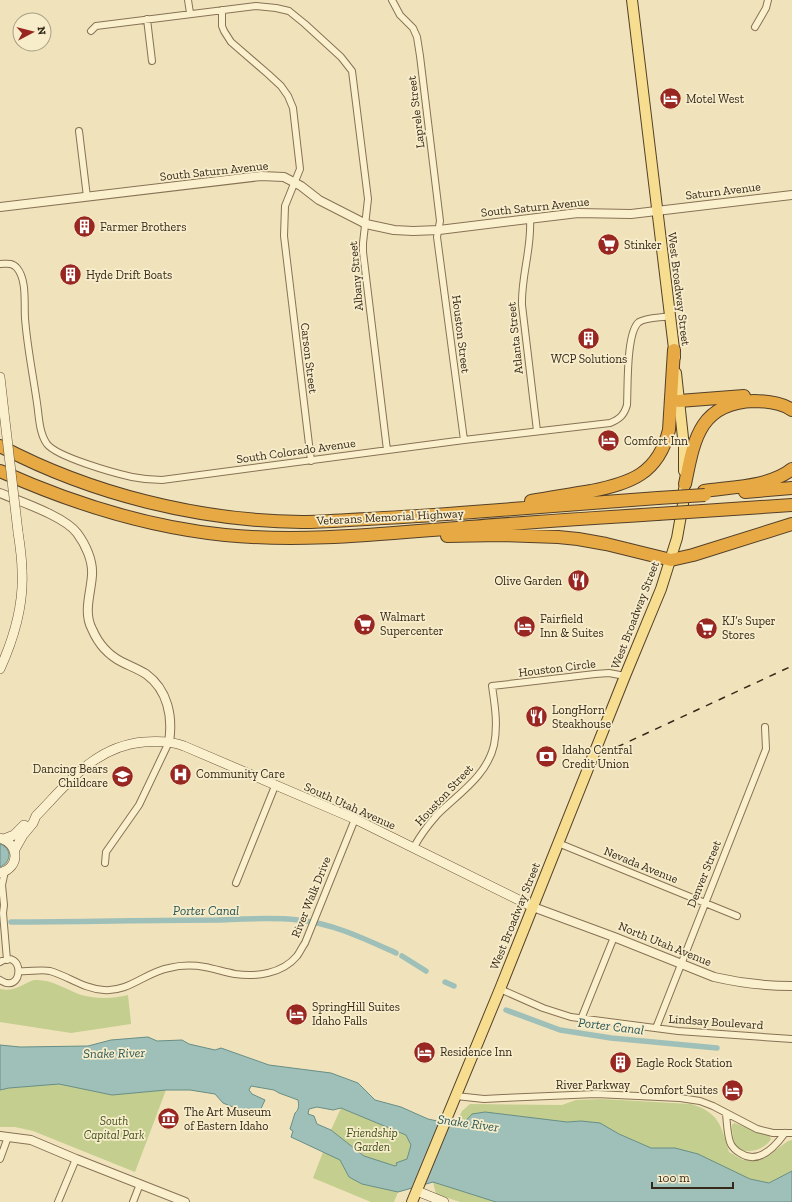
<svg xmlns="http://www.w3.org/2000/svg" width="792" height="1202" font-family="'Zilla Slab',serif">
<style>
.green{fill:#c3ce8f}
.water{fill:#9fc0b8;stroke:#678e86;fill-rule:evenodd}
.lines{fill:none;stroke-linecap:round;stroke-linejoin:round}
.canal{stroke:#9fc0b8;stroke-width:5.5}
.minor-casing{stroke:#877254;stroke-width:8}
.tertiary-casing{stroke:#877254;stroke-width:10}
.secondary-casing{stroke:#695338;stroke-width:10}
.primary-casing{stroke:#544029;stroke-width:12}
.motorway-casing{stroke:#544029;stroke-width:14}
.minor{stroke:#fbf0ce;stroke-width:6}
.tertiary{stroke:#fbf0ce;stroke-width:8}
.secondary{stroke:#fbf0ce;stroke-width:9}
.primary{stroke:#f7dd8f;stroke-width:10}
.motorway{stroke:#e6a944;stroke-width:12}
.rail{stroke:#36291a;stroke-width:1.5;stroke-dasharray:7 7;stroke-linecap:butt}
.secondary-bridge-casing{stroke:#695338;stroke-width:10;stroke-linecap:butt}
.motorway-bridge-casing{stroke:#544029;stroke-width:14;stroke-linecap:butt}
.secondary-bridge{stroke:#fbf0ce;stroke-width:9}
.motorway-bridge{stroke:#e6a944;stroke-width:12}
.labels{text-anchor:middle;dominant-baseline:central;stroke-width:3.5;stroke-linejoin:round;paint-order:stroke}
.poi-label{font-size:12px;fill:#36291a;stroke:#f7edcb;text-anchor:start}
.street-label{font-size:12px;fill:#36291a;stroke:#f7edcb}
.park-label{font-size:12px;font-style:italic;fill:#43531f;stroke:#f7edcb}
.water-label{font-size:13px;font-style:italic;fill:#285656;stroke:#f7edcb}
</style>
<rect width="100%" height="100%" fill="#f0e3bb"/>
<path class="green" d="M 34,980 C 52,979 65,989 81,995 C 97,999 112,999 128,995 L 131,1023 L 131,1024 L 71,1033 L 0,1022 L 0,989 C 15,992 20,985 34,980 Z
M 59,1084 L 112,1095 L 166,1090 L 135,1172 L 33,1131 L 15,1127 L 0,1127 L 0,1090 L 9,1088 Z
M 601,1099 L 691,1104 C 720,1113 721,1126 729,1152 L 743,1160 L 756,1160 L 769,1155 L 788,1141 L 792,1140 L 792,1171 L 769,1183 L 750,1179 L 675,1148 L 651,1148 L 619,1134 L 581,1121 L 567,1122 L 472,1114 L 463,1124 L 456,1125 L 462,1111 L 470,1104 L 562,1105 L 576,1100 Z
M 341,1108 L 406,1135 L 411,1145 L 407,1159 L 396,1163 L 397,1165 L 395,1166 L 364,1156 L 331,1130 Z
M 734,1123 L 769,1135 L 771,1139 C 765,1150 743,1157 735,1144 C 733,1139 732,1130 732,1125 Z
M 323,1152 L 340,1160 L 349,1177 L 362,1184 L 398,1192 L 394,1202 L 371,1202 L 313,1178 Z
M 433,1182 L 496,1202 L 460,1202 L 436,1194 Z"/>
<path class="water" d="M 0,844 C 12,848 12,862 0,867 Z
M 148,1037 L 157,1041 L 182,1040 L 189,1044 L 215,1050 L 221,1048 L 269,1065 L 331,1073 L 358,1083 L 375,1100 L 401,1107 L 428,1119 L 456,1125 L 463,1124 L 472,1114 L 485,1112 L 567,1122 L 581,1121 L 600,1123 L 619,1134 L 651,1148 L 675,1148 L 698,1154 L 750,1179 L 769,1183 L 792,1171 L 792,1202 L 496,1202 L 433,1182 L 398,1192 L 362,1184 L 349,1177 L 340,1160 L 291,1137 L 293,1131 L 290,1129 L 295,1113 C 299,1110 299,1105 298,1100 L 279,1093 L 274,1090 L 251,1086 L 249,1090 L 252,1094 L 265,1100 L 257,1117 L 223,1103 L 215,1094 L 190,1090 L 166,1090 L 112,1095 L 59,1084 L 9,1088 L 0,1090 L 0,1045 L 20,1047 L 88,1046 L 111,1040 ZM 317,1107 L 333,1110 L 341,1108 L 406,1135 L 411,1145 L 407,1159 L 396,1163 L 397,1165 L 395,1166 L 364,1156 L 331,1130 L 317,1124 L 314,1116 L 308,1114 L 309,1109 Z"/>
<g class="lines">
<path class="canal" d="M 11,922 C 80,922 148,920 217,920 C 244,919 272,917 298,920 C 332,923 365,939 396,953
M 402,956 L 426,971
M 445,982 L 454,986
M 506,1010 L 560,1030 L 611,1038 L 717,1048"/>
<defs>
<path id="minor" d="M 188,0 L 190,13
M 392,0 L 400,15 L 413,28 L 417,37 L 420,56 L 440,221 L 437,237 L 464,440
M 222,10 L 222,26 L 224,31 L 231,42 L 268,74 L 281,86 L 288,96 L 293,108 L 300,169 L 285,206 L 284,236 L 311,461
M 147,19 L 152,61
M 755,27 L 766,8 L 768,0
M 91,31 L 96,26 L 256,6 L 276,8 L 289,11 L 305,24 L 341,57 L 352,71 L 368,199 L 363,243 L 363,252 L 387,450
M 79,131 L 87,197
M 530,219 C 532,248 521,276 522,305 L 537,431
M 0,264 C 6,264 12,262 17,268 C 27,280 24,303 25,318 C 27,346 33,375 37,403 C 39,416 39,433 47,444 C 57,457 114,473 132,477 C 142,479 152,480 162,480 L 464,440 L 610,423 C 620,419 624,415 627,405 C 628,388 626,332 639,322 C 647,317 661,318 670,316
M 558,843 L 737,916
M 414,847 C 420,836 428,825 437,815 C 458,794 487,776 494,745 C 498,725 495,706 492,686 L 595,674 L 609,673 L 625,676
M 105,863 L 106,852 L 139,805 L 169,742
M 5,871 L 2,885 L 4,905 L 3,913 L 7,960
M 236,883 L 275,786
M 0,962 C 25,947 24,996 0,980
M 19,971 C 29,972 40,969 50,971 C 68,976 84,989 104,990 C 129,992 146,972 169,968 C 181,965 193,965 205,967 C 215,969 225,972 235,974 C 256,977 282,974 297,956 C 300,952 302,947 305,943 L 355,819
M 500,989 L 543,1008 L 571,1017 L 678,1031 L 792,1039
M 581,1019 L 614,937
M 656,1028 L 766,749 L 765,727
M 456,1096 L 484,1099 L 503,1098 L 596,1094 L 680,1098 L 700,1101 L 713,1106 L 757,1129 L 773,1133 L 792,1133
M 726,1114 C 727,1122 727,1133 730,1142 C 731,1146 736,1151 740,1153 C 758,1165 775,1147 785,1133
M 0,1159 L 8,1137
M 58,1202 L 76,1159
M 133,1202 L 140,1184"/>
<path id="tertiary" d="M 0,207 L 261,176 L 284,177 L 301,186 L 319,200 L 366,224 L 394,230 L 413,231 L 439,230 L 578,213 L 631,214 L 792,195
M 0,493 C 21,502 64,516 77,533 C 86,545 93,561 92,575 C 91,593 83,612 92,629 C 98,643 108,655 122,662 C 130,666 138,669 146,674 C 168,690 173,717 169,742
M 533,907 L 614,937 L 714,977 C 740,983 766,986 792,986
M 0,1136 L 31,1140 L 76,1159 L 185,1202"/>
<path id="secondary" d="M 0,377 L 4,412
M 0,669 C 14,638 24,606 22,571 C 22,558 20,545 18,532
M 0,838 C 20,844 20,868 0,873
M 4,839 L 14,835 L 24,825
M 14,851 L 23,835 L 33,823 L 36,816 C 68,783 95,746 144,742 C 158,741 171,741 184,746 L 355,819 L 533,907
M 417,1191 L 444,1202"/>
<path id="primary" d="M 632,0 L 675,357
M 676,373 L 684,447 L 684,471
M 412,1202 L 500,989 L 625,676 L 661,589 L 677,538 L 683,504 L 684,489"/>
<path id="motorway" d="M 679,401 L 744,396
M 0,446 C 91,494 199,521 302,522 C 317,522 333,521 349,520 C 386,518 423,516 460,513 C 526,508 592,503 658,498
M 0,471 C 71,503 147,527 225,535 C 307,543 388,533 469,527 C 532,522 594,518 657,514
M 685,484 C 694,440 699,403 754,401 C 766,401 782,403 792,410
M 704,491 C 731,487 770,487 792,469
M 745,492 L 792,488
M 531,501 C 551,498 571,494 591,491 C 631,483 658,474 669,430 L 674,350
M 703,511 L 792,505
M 447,536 L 501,535 L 558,537 L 578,539 L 606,544 L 671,560 L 693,555 L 792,524"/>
</defs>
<use href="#minor" class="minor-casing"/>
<use href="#tertiary" class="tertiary-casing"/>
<use href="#secondary" class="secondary-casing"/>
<use href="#primary" class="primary-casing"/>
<use href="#motorway" class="motorway-casing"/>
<use href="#minor" class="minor"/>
<use href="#tertiary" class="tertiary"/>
<use href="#secondary" class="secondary"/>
<use href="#primary" class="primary"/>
<use href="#motorway" class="motorway"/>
<path class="rail" d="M 617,747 L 792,666"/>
<defs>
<path id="secondary-bridge" d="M 4,412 L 18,532"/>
<path id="motorway-bridge" d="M 658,498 L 705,495
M 657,514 L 703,511"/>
</defs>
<use href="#secondary-bridge" class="secondary-bridge-casing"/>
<use href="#motorway-bridge" class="motorway-bridge-casing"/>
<use href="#secondary-bridge" class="secondary-bridge"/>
<use href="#motorway-bridge" class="motorway-bridge"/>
</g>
<defs>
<symbol id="hotel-disc" viewBox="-11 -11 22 22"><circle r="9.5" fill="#992721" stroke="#f7edcb"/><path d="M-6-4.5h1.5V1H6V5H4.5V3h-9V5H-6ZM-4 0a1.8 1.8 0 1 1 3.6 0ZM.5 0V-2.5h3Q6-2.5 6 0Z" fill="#fff"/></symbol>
<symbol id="building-disc" viewBox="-11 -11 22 22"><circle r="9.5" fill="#992721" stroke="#f7edcb"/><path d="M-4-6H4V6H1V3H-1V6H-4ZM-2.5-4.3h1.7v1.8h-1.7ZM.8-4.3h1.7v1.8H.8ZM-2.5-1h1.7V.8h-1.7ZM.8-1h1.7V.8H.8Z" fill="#fff"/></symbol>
<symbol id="supermarket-disc" viewBox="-11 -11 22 22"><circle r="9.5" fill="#992721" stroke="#f7edcb"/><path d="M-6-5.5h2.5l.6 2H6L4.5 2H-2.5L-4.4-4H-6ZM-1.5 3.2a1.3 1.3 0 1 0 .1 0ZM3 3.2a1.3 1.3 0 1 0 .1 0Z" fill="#fff"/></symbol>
<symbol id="restaurant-disc" viewBox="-11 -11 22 22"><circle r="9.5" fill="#992721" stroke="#f7edcb"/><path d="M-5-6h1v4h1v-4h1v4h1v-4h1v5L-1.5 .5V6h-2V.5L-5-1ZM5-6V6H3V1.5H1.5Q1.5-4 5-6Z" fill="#fff"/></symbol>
<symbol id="bank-disc" viewBox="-11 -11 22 22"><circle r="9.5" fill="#992721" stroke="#f7edcb"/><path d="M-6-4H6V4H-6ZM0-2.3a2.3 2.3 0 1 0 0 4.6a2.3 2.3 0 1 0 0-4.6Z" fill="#fff"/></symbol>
<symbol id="hospital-disc" viewBox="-11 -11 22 22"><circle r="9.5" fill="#992721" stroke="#f7edcb"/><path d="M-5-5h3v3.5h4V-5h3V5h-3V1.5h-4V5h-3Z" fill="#fff"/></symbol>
<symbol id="school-disc" viewBox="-11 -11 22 22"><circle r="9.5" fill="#992721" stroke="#f7edcb"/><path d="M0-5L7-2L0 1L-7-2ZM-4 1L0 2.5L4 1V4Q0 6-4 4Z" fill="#fff"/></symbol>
<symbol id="museum-disc" viewBox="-11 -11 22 22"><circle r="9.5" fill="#992721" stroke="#f7edcb"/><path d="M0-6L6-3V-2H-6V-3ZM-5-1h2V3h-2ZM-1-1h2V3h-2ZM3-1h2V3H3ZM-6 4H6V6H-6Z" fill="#fff"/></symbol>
</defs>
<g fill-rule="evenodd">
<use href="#hotel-disc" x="658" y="86" width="25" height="25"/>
<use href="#building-disc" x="72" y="214" width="25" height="25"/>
<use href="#supermarket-disc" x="596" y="232" width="25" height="25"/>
<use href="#building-disc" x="58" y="262" width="25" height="25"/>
<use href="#building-disc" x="576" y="326" width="25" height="25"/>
<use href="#hotel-disc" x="596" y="428" width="25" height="25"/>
<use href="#restaurant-disc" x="566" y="568" width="25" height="25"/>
<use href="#supermarket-disc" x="352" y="612" width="25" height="25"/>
<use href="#hotel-disc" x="512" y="614" width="25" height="25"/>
<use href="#supermarket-disc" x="694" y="616" width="25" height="25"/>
<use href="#restaurant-disc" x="524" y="704" width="25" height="25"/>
<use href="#bank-disc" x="534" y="744" width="25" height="25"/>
<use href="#hospital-disc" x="168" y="762" width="25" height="25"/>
<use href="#school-disc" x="110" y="764" width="25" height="25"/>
<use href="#hotel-disc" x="284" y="1002" width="25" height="25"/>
<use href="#hotel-disc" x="412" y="1040" width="25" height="25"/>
<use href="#building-disc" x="608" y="1050" width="25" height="25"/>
<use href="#hotel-disc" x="720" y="1078" width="25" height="25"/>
<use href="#museum-disc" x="156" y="1106" width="25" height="25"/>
</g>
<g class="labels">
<g class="poi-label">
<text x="686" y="99">Motel West</text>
<text x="100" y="227">Farmer Brothers</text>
<text x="624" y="245">Stinker</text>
<text x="86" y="275">Hyde Drift Boats</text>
<text x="589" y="359" text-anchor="middle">WCP Solutions</text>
<text x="624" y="441">Comfort Inn</text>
<text x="562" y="581" text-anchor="end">Olive Garden</text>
<text x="380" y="617">Walmart<tspan x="380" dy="14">Supercenter</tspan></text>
<text x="540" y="619">Fairfield<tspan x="540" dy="14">Inn &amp; Suites</tspan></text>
<text x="722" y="621">KJ’s Super<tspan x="722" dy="14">Stores</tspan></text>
<text x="552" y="710">LongHorn<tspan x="552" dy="14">Steakhouse</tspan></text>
<text x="562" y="750">Idaho Central<tspan x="562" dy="14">Credit Union</tspan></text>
<text x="108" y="769" text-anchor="end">Dancing Bears<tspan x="108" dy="14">Childcare</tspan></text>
<text x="196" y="774">Community Care</text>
<text x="312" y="1007">SpringHill Suites<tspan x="312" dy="14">Idaho Falls</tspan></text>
<text x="440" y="1052">Residence Inn</text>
<text x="636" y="1063">Eagle Rock Station</text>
<text x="718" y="1090" text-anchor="end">Comfort Suites</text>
<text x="184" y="1112">The Art Museum<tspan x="184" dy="14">of Eastern Idaho</tspan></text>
</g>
<g class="street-label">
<text transform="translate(416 112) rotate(-97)">Laprele Street</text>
<text transform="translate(214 171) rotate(-6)">South Saturn Avenue</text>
<text transform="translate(723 191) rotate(-7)">Saturn Avenue</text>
<text transform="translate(535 207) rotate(-6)">South Saturn Avenue</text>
<text transform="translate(356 276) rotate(-95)">Albany Street</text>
<text transform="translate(679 289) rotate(83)">West Broadway Street</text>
<text transform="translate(461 334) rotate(83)">Houston Street</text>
<text transform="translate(515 338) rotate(-96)">Atlanta Street</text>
<text transform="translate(309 358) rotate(83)">Carson Street</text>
<text transform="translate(296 451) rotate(-8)">South Colorado Avenue</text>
<text transform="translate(390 517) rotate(-3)">Veterans Memorial Highway</text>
<text transform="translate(635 615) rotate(-69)">West Broadway Street</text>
<text transform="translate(557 668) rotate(-7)">Houston Circle</text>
<text transform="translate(444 795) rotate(-47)">Houston Street</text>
<text transform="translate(350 806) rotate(24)">South Utah Avenue</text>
<text transform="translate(641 865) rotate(22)">Nevada Avenue</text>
<text transform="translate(704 874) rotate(-68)">Denver Street</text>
<text transform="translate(311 897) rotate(-68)">River Walk Drive</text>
<text transform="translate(515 916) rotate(-68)">West Broadway Street</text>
<text transform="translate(665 944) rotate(22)">North Utah Avenue</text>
<text transform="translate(716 1022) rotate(4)">Lindsay Boulevard</text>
<text x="593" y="1085">River Parkway</text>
</g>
<g class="park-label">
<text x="114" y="1121">South<tspan x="114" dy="14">Capital Park</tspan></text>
<text x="372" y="1133">Friendship<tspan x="372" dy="14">Garden</tspan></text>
</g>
<g class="water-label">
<text x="206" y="910">Porter Canal</text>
<text transform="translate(611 1026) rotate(7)">Porter Canal</text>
<text transform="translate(114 1053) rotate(-1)">Snake River</text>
<text transform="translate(468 1123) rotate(8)">Snake River</text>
</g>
</g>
<g transform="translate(32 32) rotate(83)"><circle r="19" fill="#f7edcb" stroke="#aa9f84"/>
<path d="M0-3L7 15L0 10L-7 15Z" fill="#992721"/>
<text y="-6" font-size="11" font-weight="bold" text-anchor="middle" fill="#36291a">N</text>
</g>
<path d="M652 1182v6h81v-6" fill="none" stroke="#36291a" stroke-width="2"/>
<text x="658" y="1182" font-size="12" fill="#36291a" stroke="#f7edcb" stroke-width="3" paint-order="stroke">100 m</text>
</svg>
